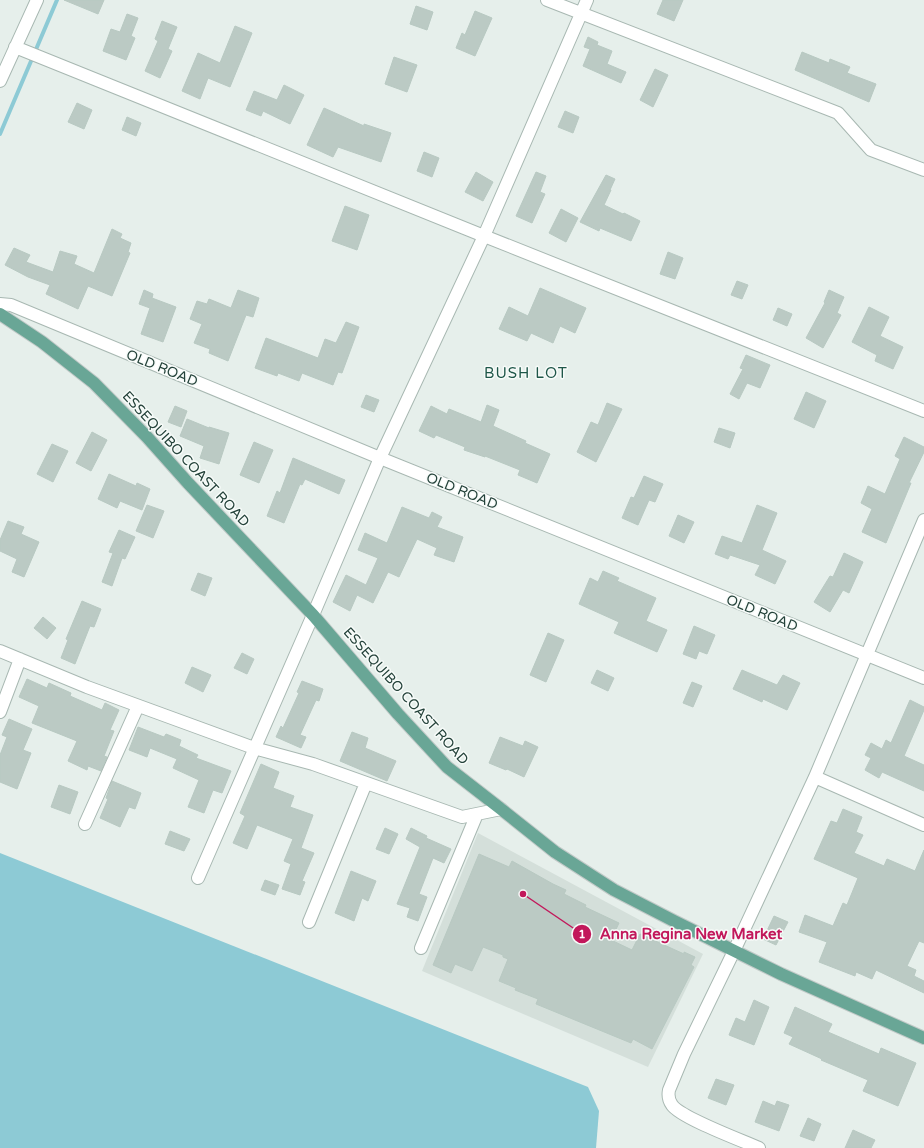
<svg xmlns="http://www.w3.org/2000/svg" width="924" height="1148" font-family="'Varela Round',sans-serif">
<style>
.built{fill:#d4dfda}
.water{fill:#8dcad5}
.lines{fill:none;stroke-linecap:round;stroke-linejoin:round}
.stream{stroke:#8dcad5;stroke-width:4}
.building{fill:#bbcac4;stroke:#b8c9c2}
.street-casing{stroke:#a8b8b2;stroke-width:14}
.primary-casing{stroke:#c2cac8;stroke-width:14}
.street{stroke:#fff;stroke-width:12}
.primary{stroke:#69a696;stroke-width:12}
.labels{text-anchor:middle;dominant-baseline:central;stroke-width:3;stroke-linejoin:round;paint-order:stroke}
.street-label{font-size:14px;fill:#24423a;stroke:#f7fbf9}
.neighbourhood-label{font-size:15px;letter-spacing:1px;fill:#1e5648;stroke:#f7fbf9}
.leader{fill:none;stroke:#c2185b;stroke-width:1.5}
.callout-dot{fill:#c2185b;stroke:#f7fbf9;stroke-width:1.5}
.mark-label{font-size:12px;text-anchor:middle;font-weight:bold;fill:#fff}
.callout-label{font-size:15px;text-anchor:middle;font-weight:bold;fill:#c2185b;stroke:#f7fbf9;stroke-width:3;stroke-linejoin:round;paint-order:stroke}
</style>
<rect width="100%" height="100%" fill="#e6efeb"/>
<path class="built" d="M 478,833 L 703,954 L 648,1067 L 422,971 Z"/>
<path class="water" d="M 0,853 L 588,1087 L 599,1111 L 596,1148 L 0,1148 Z"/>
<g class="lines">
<path class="stream" d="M 0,134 L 57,0"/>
</g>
<path class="building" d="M 64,0 L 104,0 L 98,14 Z
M 663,0 L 683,0 L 674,21 L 657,14 Z
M 416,6 L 433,12 L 427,30 L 410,24 Z
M 475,11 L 492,18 L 475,56 L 456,48 L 462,33 L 465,35 Z
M 127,14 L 138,18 L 131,36 L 135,38 L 126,60 L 103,51 L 111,29 L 120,32 Z
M 162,21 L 177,27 L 168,49 L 172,51 L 160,78 L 145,71 L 158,41 L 155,39 Z
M 235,26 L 252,33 L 230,87 L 208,78 L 200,99 L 182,91 L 198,53 L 220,63 Z
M 588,37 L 598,42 L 597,45 L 612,51 L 607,64 L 626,72 L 621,83 L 583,66 L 590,49 L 584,47 Z
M 802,52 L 829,63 L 830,59 L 850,67 L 847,73 L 876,84 L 869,102 L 795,70 Z
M 394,57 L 417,65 L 407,92 L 385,84 Z
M 655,69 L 668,75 L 653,107 L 640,100 Z
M 284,85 L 304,95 L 290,124 L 263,111 L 261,116 L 246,110 L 254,91 L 277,100 Z
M 77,103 L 92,110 L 84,129 L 68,122 Z
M 324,108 L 364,126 L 364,124 L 391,133 L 381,162 L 338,147 L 333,157 L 307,145 Z
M 565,111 L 579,117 L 573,133 L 558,127 Z
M 127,117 L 141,123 L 136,136 L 122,130 Z
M 424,152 L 439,158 L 432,177 L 417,171 Z
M 476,172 L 493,182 L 483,201 L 465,192 Z
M 536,172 L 546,176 L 540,192 L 545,194 L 532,223 L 516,216 Z
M 606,175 L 615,179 L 610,190 L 611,190 L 604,205 L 623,214 L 624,213 L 640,221 L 631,241 L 600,228 L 599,231 L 580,222 Z
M 345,206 L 369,215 L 357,250 L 332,241 Z
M 561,209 L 578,218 L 566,242 L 549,233 Z
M 112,229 L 122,234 L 120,238 L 131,243 L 128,252 L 130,253 L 112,296 L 88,286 L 78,309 L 46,294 L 50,285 L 28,277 L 5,265 L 14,248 L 30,255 L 26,262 L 53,272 L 60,251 L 77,256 L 74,264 L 94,273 Z
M 668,252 L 683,258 L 675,279 L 660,274 Z
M 737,281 L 748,285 L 742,299 L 731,295 Z
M 540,288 L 586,308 L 575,333 L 560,326 L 553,343 L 531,333 L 527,341 L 499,329 L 509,307 L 528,316 Z
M 144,290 L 153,294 L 152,298 L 176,307 L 163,342 L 141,334 L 150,308 L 139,304 Z
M 238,290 L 259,298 L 253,317 L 246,315 L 228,361 L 209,353 L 210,349 L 194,343 L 202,324 L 190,319 L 197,301 L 207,304 L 209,299 L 231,308 Z
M 829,290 L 844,297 L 837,313 L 841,315 L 823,348 L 806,338 L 825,303 L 824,302 Z
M 869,307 L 889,317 L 880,336 L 903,347 L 893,369 L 875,361 L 877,355 L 852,342 Z
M 778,308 L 792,314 L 787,326 L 773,320 Z
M 346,322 L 359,327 L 342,373 L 338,372 L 333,385 L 302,373 L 299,381 L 278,373 L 277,376 L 255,368 L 266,338 L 318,358 L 325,339 L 336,343 Z
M 746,355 L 770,365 L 760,388 L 747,383 L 739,399 L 730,394 L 743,369 L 740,368 Z
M 806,392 L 826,401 L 814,428 L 794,419 Z
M 366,395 L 379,400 L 374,412 L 361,407 Z
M 607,403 L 622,409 L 596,462 L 577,452 L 591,422 L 598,425 Z
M 487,405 L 499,410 L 493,426 L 526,441 L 525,443 L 550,454 L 537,483 L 518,475 L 520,470 L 485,456 L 485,457 L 464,450 L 465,447 L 436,435 L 434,438 L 419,431 L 431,406 L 447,414 L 449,409 L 481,422 Z
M 175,406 L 187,411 L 181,427 L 168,422 Z
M 187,419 L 209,428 L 209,427 L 229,433 L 219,464 L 200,458 L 204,446 L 180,436 Z
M 719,428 L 735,433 L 730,448 L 714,442 Z
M 92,432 L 107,440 L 91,471 L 76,463 Z
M 904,437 L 924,447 L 924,452 L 909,483 L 911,483 L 886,543 L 862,532 L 872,509 L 861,503 L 868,486 L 885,494 L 900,459 L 895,456 Z
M 254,442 L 273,450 L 259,483 L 240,475 Z
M 52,444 L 68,451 L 53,482 L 37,474 Z
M 293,458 L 345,480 L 339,494 L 305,479 L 302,485 L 300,484 L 284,523 L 267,516 L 277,491 L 280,493 Z
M 109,474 L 136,486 L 137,483 L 150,489 L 142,510 L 120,501 L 117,508 L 98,499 Z
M 644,476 L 663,484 L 655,502 L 649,500 L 638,525 L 622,518 L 631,497 L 634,498 Z
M 147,505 L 164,511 L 153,538 L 136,531 Z
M 757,505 L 777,513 L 762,550 L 786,561 L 775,584 L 755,575 L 760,565 L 730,555 L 728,559 L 715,554 L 722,536 L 742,543 Z
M 402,507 L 429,518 L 432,512 L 442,517 L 437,527 L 463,537 L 454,562 L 434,555 L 437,548 L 417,539 L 399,577 L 388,572 L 373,603 L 357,595 L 350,611 L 333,602 L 346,575 L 366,585 L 378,558 L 358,550 L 365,533 L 387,543 Z
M 678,515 L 694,522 L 684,543 L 669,536 Z
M 8,521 L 24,527 L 21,534 L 39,542 L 24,577 L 12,572 L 17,559 L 0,551 L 0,540 Z
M 119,530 L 135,537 L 125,559 L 122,558 L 112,586 L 102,582 L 113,553 L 109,552 Z
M 844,553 L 863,562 L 849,593 L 843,590 L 830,612 L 814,602 L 830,576 L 833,577 Z
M 603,571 L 619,578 L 617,581 L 656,598 L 646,621 L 667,630 L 657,652 L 614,633 L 619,622 L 579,604 L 590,578 L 598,582 Z
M 198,573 L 212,578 L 205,596 L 191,590 Z
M 82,601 L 101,609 L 94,627 L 90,626 L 75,664 L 61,658 L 68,640 L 66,639 Z
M 43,617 L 56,628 L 47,639 L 34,628 Z
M 694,626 L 715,635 L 707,654 L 699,651 L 696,659 L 683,654 Z
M 548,633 L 564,640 L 546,682 L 530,675 Z
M 242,653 L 254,659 L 247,674 L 234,668 Z
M 192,667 L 211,675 L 203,692 L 185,683 Z
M 597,670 L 614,678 L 608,691 L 591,683 Z
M 742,670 L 777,685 L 783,675 L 800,683 L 787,710 L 763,699 L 762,702 L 733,689 Z
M 27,679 L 47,688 L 49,683 L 71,693 L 70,696 L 102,710 L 105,703 L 119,710 L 110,730 L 114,731 L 104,756 L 107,757 L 101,771 L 88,766 L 87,770 L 68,761 L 77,741 L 32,723 L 39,706 L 19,697 Z
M 302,681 L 323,689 L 319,701 L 316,700 L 300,735 L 306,737 L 301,748 L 276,737 L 281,726 L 283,728 L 299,693 L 297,692 Z
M 692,682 L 702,686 L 693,707 L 683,703 Z
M 910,700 L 924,707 L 924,710 L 904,756 L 924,765 L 924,791 L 882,772 L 879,778 L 865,770 L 871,758 L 865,755 L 871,743 L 882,749 L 886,740 L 891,743 Z
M 9,719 L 32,729 L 23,750 L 31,753 L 17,789 L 0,782 L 0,755 L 7,737 L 2,735 Z
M 138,727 L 164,737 L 166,734 L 181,740 L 179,746 L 198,755 L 196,758 L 231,771 L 222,793 L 213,790 L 204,813 L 188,807 L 199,780 L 173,768 L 177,759 L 150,748 L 147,757 L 129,750 Z
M 352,732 L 368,738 L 365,748 L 396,761 L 387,781 L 340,761 Z
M 500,737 L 523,746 L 525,741 L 538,747 L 524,777 L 507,769 L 506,770 L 489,763 Z
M 261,764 L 279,772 L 273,788 L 294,796 L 290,807 L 313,815 L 301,848 L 314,853 L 302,881 L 305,882 L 300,895 L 282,889 L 291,864 L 284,861 L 293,839 L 257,825 L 247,849 L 233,843 L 245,816 L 240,813 Z
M 112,781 L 141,793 L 135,809 L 129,807 L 120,827 L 100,818 L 108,799 L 106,798 Z
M 59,785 L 78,792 L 70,814 L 51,807 Z
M 843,809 L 862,817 L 856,832 L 863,835 L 854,853 L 884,866 L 887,859 L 915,871 L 924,850 L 924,943 L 919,941 L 907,966 L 916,970 L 914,976 L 924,981 L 924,993 L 876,970 L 872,979 L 856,972 L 855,976 L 819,962 L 827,942 L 799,932 L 805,915 L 833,926 L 843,903 L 847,905 L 858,878 L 814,859 L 831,821 L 837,823 Z
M 385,828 L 398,834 L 389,854 L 376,849 Z
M 411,828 L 427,836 L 426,838 L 451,849 L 444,863 L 433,858 L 419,894 L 427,897 L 418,921 L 407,917 L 410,908 L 397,904 L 420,847 L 406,839 Z
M 170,831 L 190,839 L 184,851 L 165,844 Z
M 479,854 L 509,867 L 512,861 L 553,884 L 566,890 L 564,894 L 586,905 L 585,907 L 619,923 L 611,940 L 632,950 L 640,934 L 684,954 L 684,952 L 695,957 L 691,965 L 694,967 L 652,1049 L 633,1039 L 631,1043 L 536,1004 L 538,999 L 515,990 L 516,988 L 499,981 L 508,959 L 503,957 L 503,955 L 483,947 L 472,971 L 455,964 L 451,973 L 433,965 Z
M 351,871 L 376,881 L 368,901 L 362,898 L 354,921 L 335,913 Z
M 265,880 L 279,885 L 275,895 L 261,890 Z
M 774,916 L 788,922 L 776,945 L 763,939 Z
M 754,1000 L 769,1007 L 754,1045 L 729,1035 L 736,1018 L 745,1022 Z
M 795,1007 L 832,1024 L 828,1032 L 879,1054 L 881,1048 L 916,1063 L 898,1106 L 863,1091 L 868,1080 L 821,1060 L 822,1059 L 789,1044 L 793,1037 L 784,1033 Z
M 716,1079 L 734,1085 L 726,1105 L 708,1098 Z
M 763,1101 L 775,1106 L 777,1101 L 789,1105 L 779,1131 L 755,1122 Z
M 808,1118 L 821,1124 L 814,1141 L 800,1136 Z
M 853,1130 L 875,1140 L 871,1148 L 845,1148 Z"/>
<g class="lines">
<defs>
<path id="street" d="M 547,0 L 838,113 L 871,150 L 924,170
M 15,47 L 484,236 L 924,411
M 0,81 L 37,0
M 0,304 L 11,305 L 380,458 L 924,678
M 0,651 L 87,687 L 254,748 L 313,764 L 462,817 L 501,809
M 0,712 L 20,659
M 815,777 L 924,825
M 85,824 L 138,706
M 198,878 L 313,615 L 380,458 L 484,236 L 587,0
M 309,922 L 366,783
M 421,948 L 477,814
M 759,1148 C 741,1140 681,1118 672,1105 C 669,1101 668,1095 669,1090 L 684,1054 L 734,951 L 815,777 L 924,520"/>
<path id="primary" d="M 0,314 L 42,342 L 94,383 L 147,437 L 188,483 L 313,615 L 398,714 L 447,767 L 501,809 L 555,852 L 614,890 L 674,921 L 781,974 L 924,1038"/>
</defs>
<use href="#street" class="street-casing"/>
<use href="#primary" class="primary-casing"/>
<use href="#street" class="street"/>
<use href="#primary" class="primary"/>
</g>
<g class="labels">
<g class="street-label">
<text transform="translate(162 368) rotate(22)">OLD ROAD</text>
<text transform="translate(186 459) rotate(47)">ESSEQUIBO COAST ROAD</text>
<text transform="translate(462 491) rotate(22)">OLD ROAD</text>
<text transform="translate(762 613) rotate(22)">OLD ROAD</text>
<text transform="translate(406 696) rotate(48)">ESSEQUIBO COAST ROAD</text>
</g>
<g class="neighbourhood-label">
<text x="526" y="373">BUSH LOT</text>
</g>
</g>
<path class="leader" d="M523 894L582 934"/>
<g class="callout-dot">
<circle cx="523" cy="894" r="4"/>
<circle cx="582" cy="934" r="10"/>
</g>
<g class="mark-label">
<text x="582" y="938">1</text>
</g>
<g class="callout-label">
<text x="691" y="939">Anna Regina New Market</text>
</g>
</svg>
